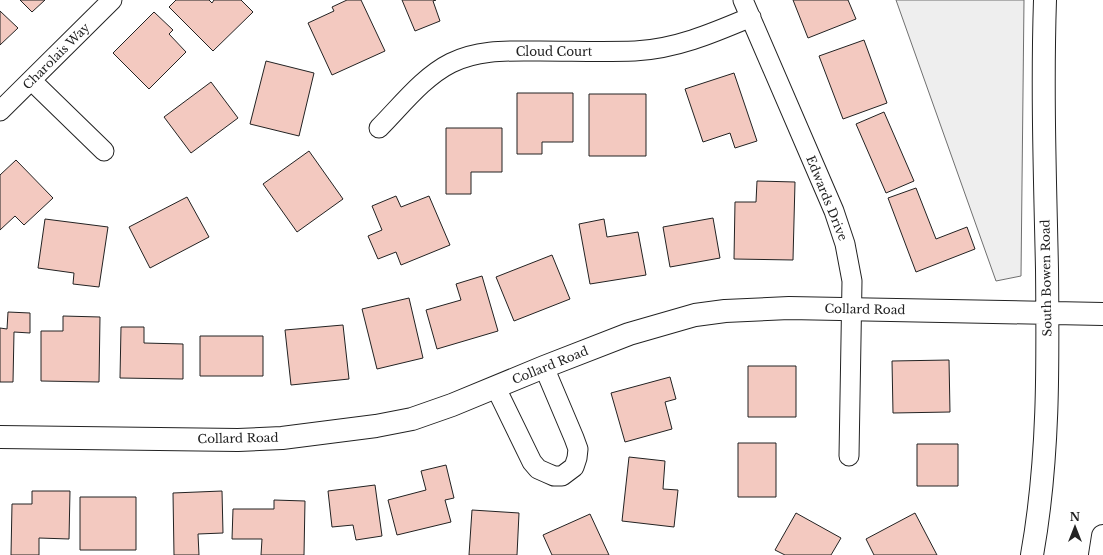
<svg xmlns="http://www.w3.org/2000/svg" width="1103" height="555" font-family="'Libre Baskerville',serif">
<style>
.green{fill:#eee;stroke:#6f6f6f}
.building{fill:#f3c9c0;stroke:#222}
.lines{fill:none;stroke-linecap:round;stroke-linejoin:round}
.street-casing{stroke:#222;stroke-width:21}
.secondary-casing{stroke:#222;stroke-width:24}
.street{stroke:#fff;stroke-width:19}
.secondary{stroke:#fff;stroke-width:22}
.labels{text-anchor:middle;dominant-baseline:central;stroke-width:3;stroke-linejoin:round;paint-order:stroke}
.street-label{font-size:12px;fill:#222;stroke:#fff}
</style>
<rect width="100%" height="100%" fill="#fff"/>
<path class="green" d="M 896,0 L 1024,0 L 1021,276 L 996,281 Z"/>
<path class="building" d="M 20,0 L 45,0 L 32,12 Z
M 176,0 L 209,0 L 212,3 L 214,0 L 241,0 L 253,12 L 213,51 L 169,7 Z
M 347,0 L 361,0 L 385,51 L 332,75 L 308,23 L 334,11 L 332,7 Z
M 402,0 L 436,0 L 433,1 L 440,21 L 415,31 Z
M 793,0 L 848,0 L 856,19 L 808,38 Z
M 0,11 L 18,28 L 0,45 Z
M 154,12 L 173,30 L 169,34 L 186,52 L 149,89 L 113,53 Z
M 864,40 L 887,103 L 843,119 L 819,56 Z
M 266,61 L 314,73 L 299,136 L 250,124 Z
M 734,73 L 757,141 L 735,148 L 730,133 L 703,142 L 685,89 Z
M 211,82 L 238,118 L 191,153 L 164,117 Z
M 517,93 L 573,93 L 573,142 L 542,142 L 542,154 L 517,154 Z
M 589,94 L 646,94 L 646,156 L 589,156 Z
M 884,112 L 914,181 L 886,193 L 856,124 Z
M 446,128 L 502,128 L 502,172 L 471,172 L 471,194 L 446,194 Z
M 309,151 L 343,199 L 297,232 L 263,184 Z
M 16,160 L 53,198 L 24,225 L 15,216 L 0,230 L 0,175 Z
M 757,181 L 795,182 L 793,260 L 734,259 L 735,202 L 756,202 Z
M 916,188 L 936,239 L 967,227 L 975,249 L 916,272 L 888,198 Z
M 396,196 L 401,207 L 429,196 L 450,245 L 401,265 L 396,252 L 378,259 L 368,236 L 382,230 L 372,206 Z
M 187,197 L 209,237 L 150,268 L 129,227 Z
M 713,218 L 720,258 L 670,267 L 663,227 Z
M 45,219 L 108,227 L 99,287 L 73,284 L 74,273 L 38,268 Z
M 604,219 L 607,237 L 638,232 L 646,275 L 590,284 L 579,224 Z
M 552,255 L 570,299 L 514,321 L 496,277 Z
M 482,276 L 498,331 L 437,349 L 426,310 L 461,300 L 456,284 Z
M 409,298 L 423,358 L 377,369 L 362,309 Z
M 8,312 L 30,313 L 30,333 L 14,332 L 13,382 L 0,382 L 0,328 L 7,329 Z
M 63,316 L 100,317 L 99,382 L 41,381 L 41,331 L 63,331 Z
M 343,325 L 349,379 L 291,385 L 285,330 Z
M 121,327 L 144,327 L 144,343 L 183,344 L 183,379 L 120,378 Z
M 200,336 L 263,336 L 263,376 L 200,376 Z
M 949,360 L 950,412 L 893,413 L 892,361 Z
M 748,366 L 796,366 L 796,417 L 748,417 Z
M 670,377 L 676,399 L 665,402 L 672,429 L 625,442 L 611,393 Z
M 738,443 L 776,443 L 776,497 L 738,497 Z
M 917,444 L 958,444 L 958,486 L 917,486 Z
M 629,457 L 665,461 L 663,489 L 678,490 L 674,527 L 622,521 Z
M 446,465 L 454,498 L 445,500 L 451,522 L 397,535 L 388,500 L 426,490 L 421,471 Z
M 375,485 L 382,536 L 356,540 L 353,525 L 332,527 L 328,491 Z
M 32,491 L 70,491 L 69,539 L 39,538 L 39,555 L 11,555 L 12,504 L 32,504 Z
M 222,491 L 223,533 L 198,534 L 199,555 L 174,555 L 173,493 Z
M 80,497 L 136,497 L 136,550 L 80,550 Z
M 274,500 L 305,501 L 304,555 L 261,555 L 262,539 L 232,539 L 233,509 L 274,509 Z
M 472,510 L 519,513 L 517,555 L 469,555 Z
M 796,513 L 841,538 L 831,555 L 785,555 L 775,550 Z
M 915,513 L 937,555 L 874,555 L 866,539 Z
M 590,514 L 609,555 L 552,555 L 543,535 Z"/>
<g class="lines">
<defs>
<path id="street" d="M 743,0 L 834,211 L 845,244 L 852,281 L 849,456
M 32,81 L 104,151
M 0,111 L 112,0
M 379,128 C 401,106 423,77 451,63 C 479,49 510,51 540,51 C 572,51 603,52 635,51 C 676,49 713,33 751,17
M 496,388 L 532,462 L 538,469 L 547,473 L 554,476 L 562,476 L 574,467 L 577,458 L 578,449 L 574,438 L 544,367"/>
<path id="secondary" d="M 0,437 L 238,440 L 282,438 L 376,426 L 412,419 L 452,405 L 544,367 L 629,334 L 695,315 L 725,311 L 789,308 L 1103,314
M 1032,555 C 1049,460 1048,365 1047,269 C 1045,179 1042,90 1045,0
M 1100,555 L 1103,536"/>
</defs>
<use href="#street" class="street-casing"/>
<use href="#secondary" class="secondary-casing"/>
<use href="#street" class="street"/>
<use href="#secondary" class="secondary"/>
</g>
<g class="labels">
<g class="street-label">
<text x="554" y="51">Cloud Court</text>
<text transform="translate(56 56) rotate(-45)">Charolais Way</text>
<text transform="translate(827 198) rotate(68)">Edwards Drive</text>
<text transform="translate(1046 278) rotate(-91)">South Bowen Road</text>
<text transform="translate(865 309) rotate(1)">Collard Road</text>
<text transform="translate(550 365) rotate(-22)">Collard Road</text>
<text transform="translate(238 438) rotate(-1)">Collard Road</text>
</g>
</g>
<g transform="translate(1075 527)" stroke="#ffffff" stroke-width="3" paint-order="stroke">
<path d="M0-3L7 15L0 10L-7 15Z" fill="#222222"/>
<text y="-6" font-size="11" font-weight="bold" text-anchor="middle" fill="#222222">N</text>
</g>
</svg>
